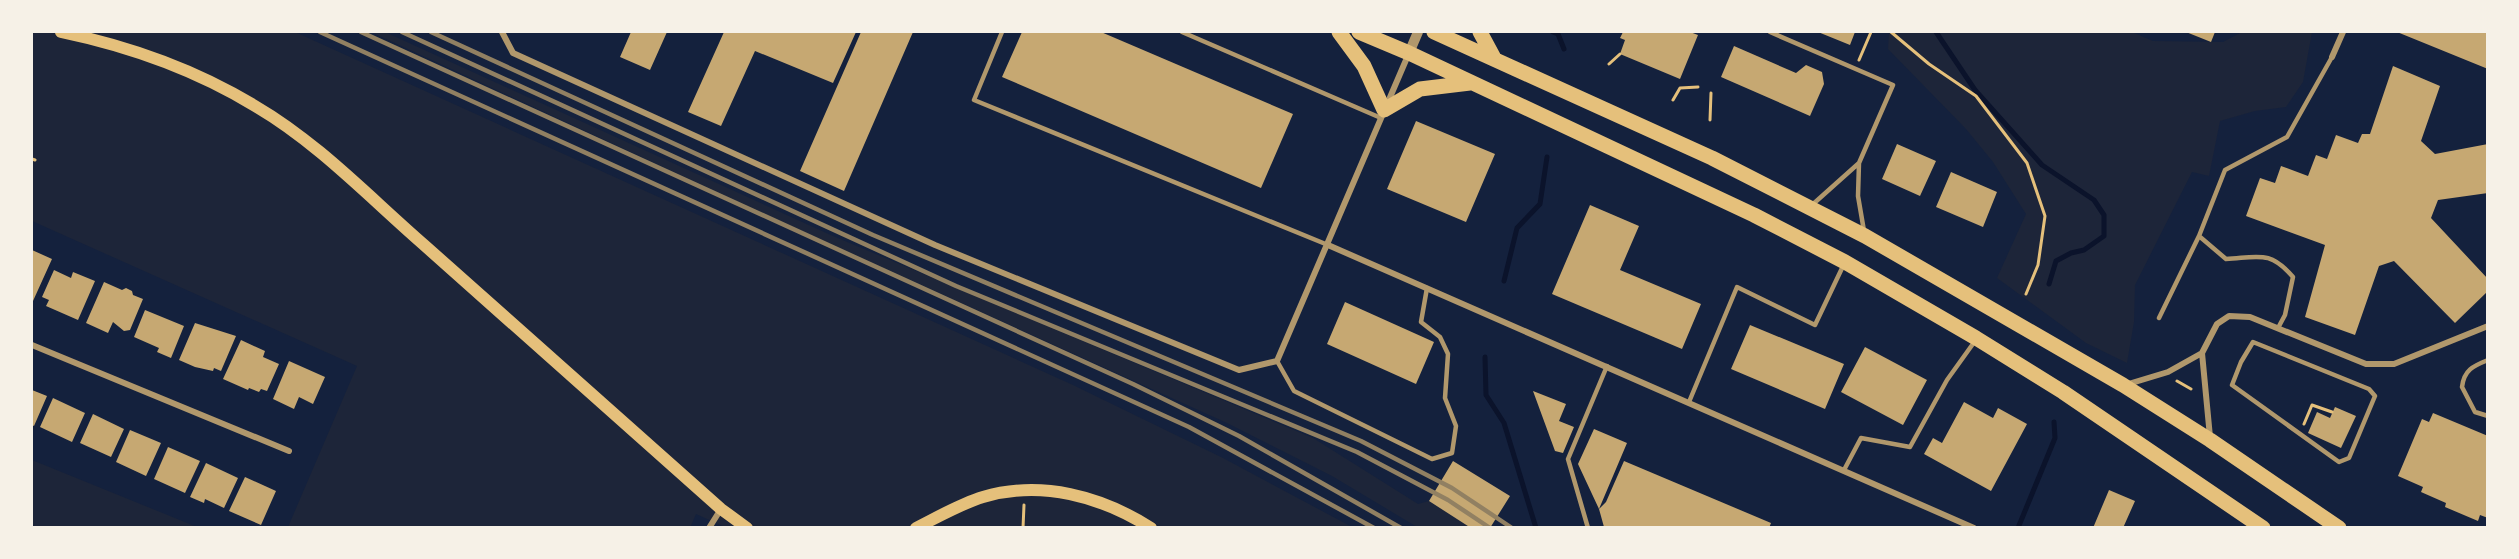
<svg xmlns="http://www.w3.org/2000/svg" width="2519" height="559" font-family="'Source Serif 4',serif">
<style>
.green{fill:#1d2539}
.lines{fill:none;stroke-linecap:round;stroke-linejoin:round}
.stream{stroke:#0b132b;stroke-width:5}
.building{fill:#c6a872}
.path{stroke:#e5c07b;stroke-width:3}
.service{stroke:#b1986c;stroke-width:4.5}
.minor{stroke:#b1986c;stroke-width:6}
.tertiary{stroke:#b1986c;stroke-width:10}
.secondary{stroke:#e5c07b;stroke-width:12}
.primary{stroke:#e5c07b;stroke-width:15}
.rail{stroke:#918062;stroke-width:4.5}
</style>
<rect width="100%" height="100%" fill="#14213d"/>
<path class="green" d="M 32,32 L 295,32 L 1073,385 L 1223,458 L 1352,527 L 727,528 L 696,514 L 690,528 L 288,527 L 357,366 L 32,221 Z
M 371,32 L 385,32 L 833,236 L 1313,438 L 1418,504 L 1429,501 L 1471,527 L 1417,527 L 1332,476 L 1227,423 L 780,221 Z
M 1889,32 L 2132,32 L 2153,41 L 2223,42 L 2242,32 L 2312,32 L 2303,82 L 2286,107 L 2255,111 L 2220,121 L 2209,176 L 2192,172 L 2135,285 L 2134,322 L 2127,363 L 2086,343 L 1997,278 L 2026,214 L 1993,162 L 1966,129 L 1888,49 Z
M 32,460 L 197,527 L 38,527 L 32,525 Z"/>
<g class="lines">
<path class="stream" d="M 1553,32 L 1558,34 L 1564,49
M 1936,32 L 1975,90 L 2042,165 L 2094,200 L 2104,215 L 2104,236 L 2084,250 L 2071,253 L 2056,261 L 2049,284
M 1504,281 L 1517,228 L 1540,204 L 1547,157
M 1485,357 L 1486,395 L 1504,423 L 1536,528
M 2018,528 L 2055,438 L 2054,422"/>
</g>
<path class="building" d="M 631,32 L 667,32 L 650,70 L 620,57 Z
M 724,32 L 856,32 L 833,83 L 755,51 L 721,126 L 688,112 Z
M 861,32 L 913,32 L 844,191 L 800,171 Z
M 1022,32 L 1101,32 L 1293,114 L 1261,188 L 1002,77 Z
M 1623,32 L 1690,32 L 1698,35 L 1680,79 L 1620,54 L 1625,40 L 1620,38 Z
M 1818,32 L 1855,32 L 1850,45 Z
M 2186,32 L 2215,32 L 2211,42 Z
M 2397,32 L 2488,32 L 2488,69 Z
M 1734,46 L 1796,73 L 1806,65 L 1822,72 L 1824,84 L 1810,116 L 1721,77 Z
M 2393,66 L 2440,86 L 2421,141 L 2435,154 L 2488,144 L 2488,193 L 2438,200 L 2431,218 L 2488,279 L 2488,291 L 2455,323 L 2394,261 L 2379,266 L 2355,335 L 2305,317 L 2325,245 L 2246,216 L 2260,178 L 2275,183 L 2281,166 L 2308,176 L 2316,155 L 2327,159 L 2336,135 L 2358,143 L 2362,134 L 2370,134 Z
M 1416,121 L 1495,154 L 1466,222 L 1387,189 Z
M 1897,144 L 1936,161 L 1920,196 L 1882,179 Z
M 1951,172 L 1997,192 L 1983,227 L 1936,207 Z
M 1590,205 L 1639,226 L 1620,270 L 1701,304 L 1682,349 L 1552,294 Z
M 32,250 L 52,259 L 33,301 L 32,301 Z
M 54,270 L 71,278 L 73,272 L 95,281 L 78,320 L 46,306 L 49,300 L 42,297 Z
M 104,282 L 122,290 L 126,288 L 132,291 L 133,295 L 143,299 L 130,330 L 124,331 L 113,322 L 108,333 L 86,323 Z
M 1345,302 L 1434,342 L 1416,384 L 1327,344 Z
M 145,310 L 184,326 L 171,358 L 157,352 L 159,348 L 134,337 Z
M 195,323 L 236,336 L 221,371 L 214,368 L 213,371 L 195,367 L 179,360 Z
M 1750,325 L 1844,364 L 1825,409 L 1731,369 Z
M 241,340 L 265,351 L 263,357 L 279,364 L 267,391 L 261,389 L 259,392 L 249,388 L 248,390 L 223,379 Z
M 1865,347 L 1927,380 L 1903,425 L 1841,392 Z
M 289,361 L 325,377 L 313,404 L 299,397 L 294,409 L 273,399 Z
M 32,390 L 47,396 L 34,426 L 32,425 Z
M 1533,391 L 1566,404 L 1559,421 L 1574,427 L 1563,453 L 1555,451 Z
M 53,398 L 85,413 L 72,442 L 40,427 Z
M 1964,402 L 1993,418 L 1998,408 L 2027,424 L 1991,491 L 1924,454 L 1933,438 L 1942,443 Z
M 2335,407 L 2356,416 L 2341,448 L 2308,433 L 2317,412 L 2330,418 Z
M 2433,413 L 2488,436 L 2488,518 L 2480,515 L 2478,521 L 2445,507 L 2446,503 L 2421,492 L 2423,487 L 2398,476 L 2422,419 L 2429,422 Z
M 93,414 L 124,429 L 111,457 L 80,443 Z
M 1594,429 L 1627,443 L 1599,509 L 1578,464 Z
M 130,430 L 161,443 L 146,476 L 116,462 Z
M 168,447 L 200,461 L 185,493 L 154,479 Z
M 1453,461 L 1510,496 L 1490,528 L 1471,528 L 1429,501 Z
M 1624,461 L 1771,523 L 1769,528 L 1604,527 L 1599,509 L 1606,502 Z
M 206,463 L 238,478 L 224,508 L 205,499 L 204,503 L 190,497 Z
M 245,477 L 276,491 L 261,525 L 229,511 Z
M 2109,490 L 2135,501 L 2123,528 L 2093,528 Z"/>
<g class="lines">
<path class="path" d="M 1891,32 L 1929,64 L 1976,96 L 2027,163 L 2045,216 L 2038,265 L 2026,294
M 1859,60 L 1871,32
M 1609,64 L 1620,54
M 1673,100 L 1680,88 L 1698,87
M 1710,120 L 1711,93
M 32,159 L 35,160
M 2177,381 L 2191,389
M 2304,424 L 2312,405 L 2332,412
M 1023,528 L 1024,505"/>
<path class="service" d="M 1002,32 L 974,100 L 1328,245
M 1182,32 L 1381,118
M 1770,32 L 1893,85 L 1859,163 L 1858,196 L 1864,231
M 1812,205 L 1859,163
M 2159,318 L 2199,236
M 2278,328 L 2285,315 L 2293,277 C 2270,250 2259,257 2226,259 L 2199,236 L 2225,170 L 2287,137 L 2332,57
M 2253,342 L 2369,389 L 2375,396 L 2349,458 L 2339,462 L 2232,385 L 2241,362 Z
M 2488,360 C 2473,366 2464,370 2462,387 L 2475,412 L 2488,416
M 1277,361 L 1294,391 L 1432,459 L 1452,453 L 1456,426 L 1445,398 L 1448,354 L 1440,337 L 1421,322 L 1427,288
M 1689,402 L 1737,287 L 1815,325 L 1844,264
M 1844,470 L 1861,438 L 1910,447 L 1947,380 L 1975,341
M 1588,528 L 1568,459 L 1607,366"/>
<path class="minor" d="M 502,32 L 513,53 L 935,245 L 1239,370 L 1277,361 L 1409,53
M 2332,57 L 2343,32
M 1328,245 L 1974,528
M 32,345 L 289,451
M 2125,385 L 2168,372 L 2202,353
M 2210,437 L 2202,353 L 2217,324 L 2229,316 L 2250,317 L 2366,364 L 2394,364 L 2488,326
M 709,528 L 721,509"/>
<path class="tertiary" d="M 1409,53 L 1418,32"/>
<path class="secondary" d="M 61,32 C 128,46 196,70 255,106 C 317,142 369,197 423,244 C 523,332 622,421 721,509 L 747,528
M 916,528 C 938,517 960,504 983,497 C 1041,480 1101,496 1151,528"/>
<path class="primary" d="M 1339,32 L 1364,66 L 1384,110 L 1420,89 L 1470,83
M 1359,32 L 1409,53 L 1607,146 L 1754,215 L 1845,262 L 1976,338 L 2063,392 L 2263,528
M 1434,32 L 1712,158 L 1865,236 L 2123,385 L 2210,440 L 2339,528
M 1480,32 L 1494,58"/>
<path class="rail" d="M 320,32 L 1189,427 L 1374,528
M 361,32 L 1133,384 L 1239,436 L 1401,528
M 402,32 L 956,286 L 1357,452 L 1448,500 L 1490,528
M 431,32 L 873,235 L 1361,441 L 1452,488 L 1512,528"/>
</g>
<rect width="2519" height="559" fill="none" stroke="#f6f1e7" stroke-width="66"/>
</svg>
